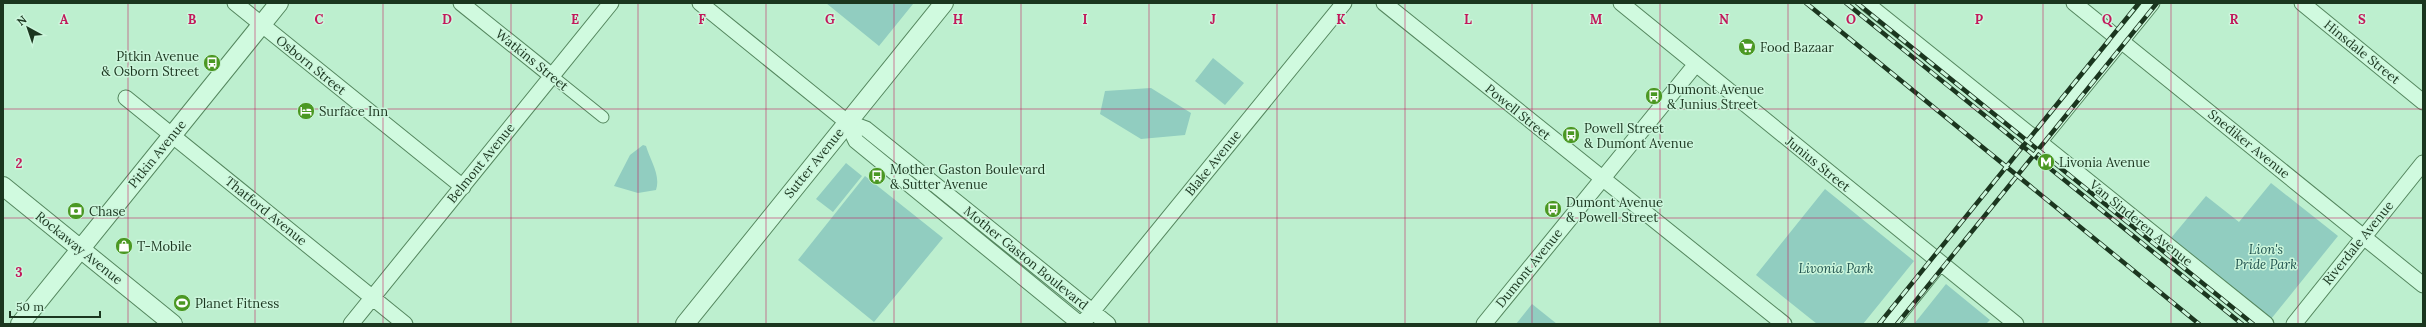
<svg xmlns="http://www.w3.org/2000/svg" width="2426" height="327" font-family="Lora,serif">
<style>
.green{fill:#91cdc0}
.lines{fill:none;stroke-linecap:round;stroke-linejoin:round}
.pedestrian-casing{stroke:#55875f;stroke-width:13}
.minor-casing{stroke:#55875f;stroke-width:17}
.tertiary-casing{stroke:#55875f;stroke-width:20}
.pedestrian{stroke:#d0fadf;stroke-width:11}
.minor{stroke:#d0fadf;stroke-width:15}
.tertiary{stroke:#d0fadf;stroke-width:18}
.rail-casing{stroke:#1b361f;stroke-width:4.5}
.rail{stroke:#ccf6dc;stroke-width:3;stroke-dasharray:9;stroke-linecap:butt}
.grid{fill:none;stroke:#c2185b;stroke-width:1;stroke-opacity:0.55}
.labels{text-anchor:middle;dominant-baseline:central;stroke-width:3;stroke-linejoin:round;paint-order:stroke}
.poi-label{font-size:13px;fill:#1b361f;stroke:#ccf6dc;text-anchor:start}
.street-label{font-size:13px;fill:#1b361f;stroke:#ccf6dc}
.park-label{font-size:13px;font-style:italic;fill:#21534f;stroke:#ccf6dc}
.grid-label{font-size:13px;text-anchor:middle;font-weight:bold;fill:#c2185b;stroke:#ccf6dc;stroke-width:3;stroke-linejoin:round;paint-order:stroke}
</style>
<rect width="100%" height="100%" fill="#bdefcf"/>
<path class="green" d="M 826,3 L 912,3 L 913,4 L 879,46 Z
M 1213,58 L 1244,83 L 1225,105 L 1195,81 Z
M 1151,88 L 1191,113 L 1185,135 L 1141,139 L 1100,114 L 1105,91 Z
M 643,145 L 646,146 C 650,160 661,175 656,190 L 638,193 L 614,186 L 630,155 Z
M 846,163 L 862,176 L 833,212 L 816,199 Z
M 865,176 L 943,238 L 874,322 L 798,260 Z
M 2271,183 L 2338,236 L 2271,319 L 2171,238 L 2206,196 L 2239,222 Z
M 1825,189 L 1914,261 L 1863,324 L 1817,324 L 1756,275 Z
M 1946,284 L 1990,320 L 1986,324 L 1914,324 Z
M 1532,304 L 1557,324 L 1516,324 Z"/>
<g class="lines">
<defs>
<path id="pedestrian" d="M 552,76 L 603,117"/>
<path id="minor" d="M 235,3 L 463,187
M 461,3 L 552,76
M 700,3 L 847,122 L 866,129 L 1108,324
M 1384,3 L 1784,324
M 1621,3 L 2016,324
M 1866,3 L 2266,324
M 2074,3 L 2423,285
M 2302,3 L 2423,102
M 126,98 L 405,324
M 847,122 L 856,141 L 1080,324
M 2040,141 L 2152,3
M 351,324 L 611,3
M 1082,324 L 1344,3
M 1484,324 L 1696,64
M 1891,324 L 1940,263
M 2294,324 L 2423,163"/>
<path id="tertiary" d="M 3,186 L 173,324
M 20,324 L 279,3
M 685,324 L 944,3"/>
</defs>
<use href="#pedestrian" class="pedestrian-casing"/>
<use href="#minor" class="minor-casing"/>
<use href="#tertiary" class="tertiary-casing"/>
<use href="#pedestrian" class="pedestrian"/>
<use href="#minor" class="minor"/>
<use href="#tertiary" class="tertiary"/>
<defs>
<path id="rail" d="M 1806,3 L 2199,324
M 1846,3 L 2242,324
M 1857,3 L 2253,324
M 1879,324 L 2139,3
M 1897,324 L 2157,3"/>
</defs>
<use href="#rail" class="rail-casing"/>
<use href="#rail" class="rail"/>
</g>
<path class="grid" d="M 128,3 L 128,324M 255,3 L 255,324M 383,3 L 383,324M 511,3 L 511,324M 638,3 L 638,324M 766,3 L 766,324M 894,3 L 894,324M 1021,3 L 1021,324M 1149,3 L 1149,324M 1277,3 L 1277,324M 1405,3 L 1405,324M 1532,3 L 1532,324M 1660,3 L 1660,324M 1788,3 L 1788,324M 1915,3 L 1915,324M 2043,3 L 2043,324M 2171,3 L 2171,324M 2298,3 L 2298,324M 3,109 L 2423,109M 3,218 L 2423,218"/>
<defs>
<symbol id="supermarket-disc" viewBox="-11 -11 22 22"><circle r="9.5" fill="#4b9823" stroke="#ccf6dc"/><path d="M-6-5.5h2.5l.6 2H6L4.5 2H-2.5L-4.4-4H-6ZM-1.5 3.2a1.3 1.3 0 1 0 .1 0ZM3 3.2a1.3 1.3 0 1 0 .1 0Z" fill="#fff"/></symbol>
<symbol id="bus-disc" viewBox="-11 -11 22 22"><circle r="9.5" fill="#4b9823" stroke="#ccf6dc"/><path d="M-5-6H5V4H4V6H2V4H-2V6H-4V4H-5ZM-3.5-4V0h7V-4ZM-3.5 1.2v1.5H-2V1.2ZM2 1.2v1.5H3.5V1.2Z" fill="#fff"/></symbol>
<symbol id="hotel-disc" viewBox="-11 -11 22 22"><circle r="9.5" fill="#4b9823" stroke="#ccf6dc"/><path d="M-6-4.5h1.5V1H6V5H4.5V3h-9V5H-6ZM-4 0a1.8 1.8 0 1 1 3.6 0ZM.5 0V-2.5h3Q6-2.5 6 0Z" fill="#fff"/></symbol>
<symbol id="metro-disc" viewBox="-11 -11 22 22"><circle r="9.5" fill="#4b9823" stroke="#ccf6dc"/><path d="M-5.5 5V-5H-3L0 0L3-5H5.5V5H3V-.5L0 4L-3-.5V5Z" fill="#fff"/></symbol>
<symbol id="bank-disc" viewBox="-11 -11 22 22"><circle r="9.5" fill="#4b9823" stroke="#ccf6dc"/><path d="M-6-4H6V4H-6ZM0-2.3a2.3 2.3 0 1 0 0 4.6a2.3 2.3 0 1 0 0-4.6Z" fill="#fff"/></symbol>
<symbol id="shop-disc" viewBox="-11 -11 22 22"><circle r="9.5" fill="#4b9823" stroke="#ccf6dc"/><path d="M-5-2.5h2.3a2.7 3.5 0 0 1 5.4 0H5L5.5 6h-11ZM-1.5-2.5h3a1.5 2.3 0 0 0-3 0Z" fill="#fff"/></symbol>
<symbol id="stadium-disc" viewBox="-11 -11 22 22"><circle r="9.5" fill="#4b9823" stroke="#ccf6dc"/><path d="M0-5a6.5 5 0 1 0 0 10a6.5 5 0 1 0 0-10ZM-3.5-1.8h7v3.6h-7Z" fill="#fff"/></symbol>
</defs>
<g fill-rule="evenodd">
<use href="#supermarket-disc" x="1737" y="37" width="20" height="20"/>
<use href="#bus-disc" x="202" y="53" width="20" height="20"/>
<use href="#bus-disc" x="1644" y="86" width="20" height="20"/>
<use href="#hotel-disc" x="296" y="101" width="20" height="20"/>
<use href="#bus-disc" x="1561" y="125" width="20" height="20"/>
<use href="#metro-disc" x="2036" y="152" width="20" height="20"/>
<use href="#bus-disc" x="867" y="166" width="20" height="20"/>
<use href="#bus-disc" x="1543" y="199" width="20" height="20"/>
<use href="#bank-disc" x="66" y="201" width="20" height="20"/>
<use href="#shop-disc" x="114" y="236" width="20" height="20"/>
<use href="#stadium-disc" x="172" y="293" width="20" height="20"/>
</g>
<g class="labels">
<g class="poi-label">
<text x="1760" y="47">Food Bazaar</text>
<text x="199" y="56" text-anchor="end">Pitkin Avenue<tspan x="199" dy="15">&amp; Osborn Street</tspan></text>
<text x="1667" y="89">Dumont Avenue<tspan x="1667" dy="15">&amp; Junius Street</tspan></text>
<text x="319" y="111">Surface Inn</text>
<text x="1584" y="128">Powell Street<tspan x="1584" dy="15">&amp; Dumont Avenue</tspan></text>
<text x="2059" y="162">Livonia Avenue</text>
<text x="890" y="169">Mother Gaston Boulevard<tspan x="890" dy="15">&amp; Sutter Avenue</tspan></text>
<text x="1566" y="202">Dumont Avenue<tspan x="1566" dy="15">&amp; Powell Street</tspan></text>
<text x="89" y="211">Chase</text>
<text x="137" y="246">T-Mobile</text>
<text x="195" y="303">Planet Fitness</text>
</g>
<g class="street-label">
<text transform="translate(2362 52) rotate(39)">Hinsdale Street</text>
<text transform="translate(532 60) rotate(39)">Watkins Street</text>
<text transform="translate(311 65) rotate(39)">Osborn Street</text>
<text transform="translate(1518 112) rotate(39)">Powell Street</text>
<text transform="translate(2249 144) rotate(39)">Snediker Avenue</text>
<text transform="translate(157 154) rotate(-51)">Pitkin Avenue</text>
<text transform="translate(481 163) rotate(-51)">Belmont Avenue</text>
<text transform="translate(814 163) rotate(-51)">Sutter Avenue</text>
<text transform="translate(1213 163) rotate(-51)">Blake Avenue</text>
<text transform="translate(1818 164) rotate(39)">Junius Street</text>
<text transform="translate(266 211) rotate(39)">Thatford Avenue</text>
<text transform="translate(2141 223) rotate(39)">Van Sinderen Avenue</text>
<text transform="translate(2358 243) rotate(-51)">Riverdale Avenue</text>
<text transform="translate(79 248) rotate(39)">Rockaway Avenue</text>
<text transform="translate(1026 258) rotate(39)">Mother Gaston Boulevard</text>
<text transform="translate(1529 268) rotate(-51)">Dumont Avenue</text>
</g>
<g class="park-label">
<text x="2266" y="249">Lion's<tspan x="2266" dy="15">Pride Park</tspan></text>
<text x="1836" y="268">Livonia Park</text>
</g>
</g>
<g class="grid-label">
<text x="64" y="24">A</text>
<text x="192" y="24">B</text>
<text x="319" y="24">C</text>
<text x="447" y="24">D</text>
<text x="575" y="24">E</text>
<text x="702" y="24">F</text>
<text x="830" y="24">G</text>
<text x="958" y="24">H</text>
<text x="1085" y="24">I</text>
<text x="1213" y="24">J</text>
<text x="1341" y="24">K</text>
<text x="1468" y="24">L</text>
<text x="1596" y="24">M</text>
<text x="1724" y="24">N</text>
<text x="1851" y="24">O</text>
<text x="1979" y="24">P</text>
<text x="2107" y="24">Q</text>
<text x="2234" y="24">R</text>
<text x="2362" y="24">S</text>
<text x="19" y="168">2</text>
<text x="19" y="277">3</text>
</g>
<rect width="2426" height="327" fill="none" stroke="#1b361f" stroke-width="8"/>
<g transform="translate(28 28) rotate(320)" stroke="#ccf6dc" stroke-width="3" paint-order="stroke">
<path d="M0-3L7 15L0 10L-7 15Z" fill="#1b361f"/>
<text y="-6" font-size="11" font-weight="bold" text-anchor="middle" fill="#1b361f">N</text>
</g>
<path d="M10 311v6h90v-6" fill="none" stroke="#1b361f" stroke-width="2"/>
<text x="16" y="311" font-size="12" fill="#1b361f" stroke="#ccf6dc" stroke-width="3" paint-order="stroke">50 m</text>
</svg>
